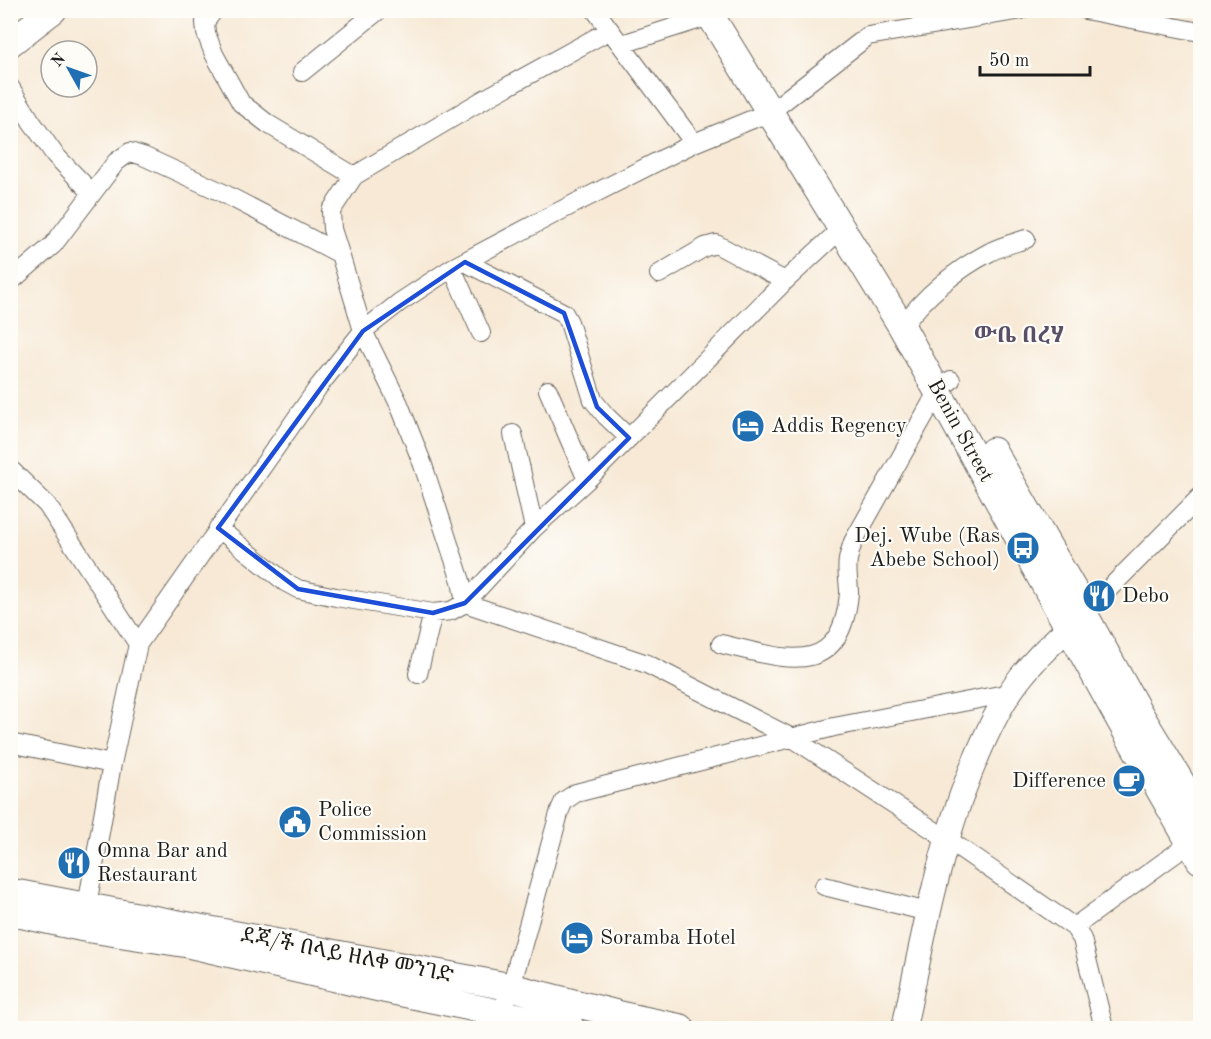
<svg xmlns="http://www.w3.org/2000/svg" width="1211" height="1039" font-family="'Old Standard TT','Noto Serif Ethiopic',serif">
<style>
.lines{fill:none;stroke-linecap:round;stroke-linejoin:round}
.street-casing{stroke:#69645d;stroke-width:20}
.secondary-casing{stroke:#69645d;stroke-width:26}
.primary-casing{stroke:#69645d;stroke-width:29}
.street{stroke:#fff;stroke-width:18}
.secondary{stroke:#fff;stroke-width:24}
.primary{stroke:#fff;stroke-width:27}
.marked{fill:none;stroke:#1d4ed8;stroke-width:4.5;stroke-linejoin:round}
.labels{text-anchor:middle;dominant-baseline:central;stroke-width:4.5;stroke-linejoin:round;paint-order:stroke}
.poi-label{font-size:21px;fill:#1c1c1c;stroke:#fdfcf7;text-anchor:start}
.street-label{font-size:21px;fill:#1c1c1c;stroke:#fdfcf7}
.neighbourhood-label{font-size:22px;font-weight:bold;fill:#594f66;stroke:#fdfcf7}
</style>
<rect width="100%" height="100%" fill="#fdfcf7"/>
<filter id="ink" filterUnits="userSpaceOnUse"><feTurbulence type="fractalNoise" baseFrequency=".0167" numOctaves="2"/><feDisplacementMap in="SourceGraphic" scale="12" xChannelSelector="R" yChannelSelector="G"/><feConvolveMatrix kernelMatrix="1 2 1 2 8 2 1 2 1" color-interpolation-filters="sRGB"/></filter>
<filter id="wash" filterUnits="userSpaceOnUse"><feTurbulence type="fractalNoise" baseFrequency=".008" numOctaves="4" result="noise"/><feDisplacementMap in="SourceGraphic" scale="24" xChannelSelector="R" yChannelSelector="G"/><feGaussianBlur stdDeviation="1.35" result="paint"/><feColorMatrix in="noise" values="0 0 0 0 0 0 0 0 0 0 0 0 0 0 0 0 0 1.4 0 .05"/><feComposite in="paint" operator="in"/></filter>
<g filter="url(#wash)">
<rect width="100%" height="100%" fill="#f7e9d6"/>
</g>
<g filter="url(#ink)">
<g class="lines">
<defs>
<path id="street" d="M 214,10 L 205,22 L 206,33 L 214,54 L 241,103 L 268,124 L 354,176
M 595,10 L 694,143
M 1085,10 L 1200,32
M 622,44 L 710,16 L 718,10
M 302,72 L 379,10
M 10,87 L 31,121 L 55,155 L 92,193
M 340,254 L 332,229 L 331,211 L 354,176 L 481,101 L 610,30
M 465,262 L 564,313 L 569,322 L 593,400 L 606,416 L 629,438
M 452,268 L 481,333
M 659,274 L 705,247 L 716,244 L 785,281
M 10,282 L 53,245 L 116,162 L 130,152 L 143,156 L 217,190 L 340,254 L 363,331 L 399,404 L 423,465 L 461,581 L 465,603
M 902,327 C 924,296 957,269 990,252 C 1001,246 1014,243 1026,239
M 548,390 L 587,480
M 513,434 L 534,528
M 10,469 L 47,505 L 138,644
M 218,528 L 285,582 L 298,589 L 336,597 L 433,613 L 451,611 L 465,603 L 534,528 L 587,480 L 785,281 L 842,228
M 465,603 L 647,664 L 794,739 L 947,839 L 1074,927 L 1190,843
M 1084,614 L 1200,497
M 721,644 C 783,658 841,682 849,593 C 849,582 846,571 848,560 C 849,554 851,548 853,542 L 938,391 L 951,380
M 418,674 L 433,613
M 10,743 L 112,764
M 824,886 L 928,912
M 85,917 L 112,764 L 138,644 L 319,386 L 363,331 L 400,302 L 452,268 L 554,214 L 694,143 L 770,112 L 868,36 L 1022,10
M 1074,927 L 1082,939 L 1104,1028
M 496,1028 L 511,987 L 560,810 L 564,801 L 576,793 L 834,727 L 1010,693"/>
<path id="secondary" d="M 904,1028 C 923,938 939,846 975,761 C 985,737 996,713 1010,692 C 1029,663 1056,638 1082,616"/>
<path id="primary" d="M 707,10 L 902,327 L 1122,724 L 1200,860
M 10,43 L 53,10
M 993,451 L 1075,593 L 1084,614 L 1139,713 L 1200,814
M 10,892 L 511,987 L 629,1017 L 681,1028
M 10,912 L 84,928 L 188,944 L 384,989 L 571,1028"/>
</defs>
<use href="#street" class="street-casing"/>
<use href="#secondary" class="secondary-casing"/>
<use href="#primary" class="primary-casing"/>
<use href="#street" class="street"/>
<use href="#secondary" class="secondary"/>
<use href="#primary" class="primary"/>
</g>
</g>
<path class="marked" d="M 465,262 L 564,313 L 597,407 L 629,438 L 465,603 L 433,613 L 298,589 L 218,528 L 363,331 Z"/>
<defs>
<symbol id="hotel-disc" viewBox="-11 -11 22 22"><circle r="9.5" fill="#1f6fb2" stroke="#fdfcf7"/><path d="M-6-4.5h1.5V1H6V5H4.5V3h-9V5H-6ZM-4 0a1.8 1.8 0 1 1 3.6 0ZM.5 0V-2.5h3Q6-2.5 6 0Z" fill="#fff"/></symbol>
<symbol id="bus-disc" viewBox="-11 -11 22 22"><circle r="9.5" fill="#1f6fb2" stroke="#fdfcf7"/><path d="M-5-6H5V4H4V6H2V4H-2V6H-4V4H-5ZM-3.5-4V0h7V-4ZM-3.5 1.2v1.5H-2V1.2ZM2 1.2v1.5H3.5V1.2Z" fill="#fff"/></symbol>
<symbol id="restaurant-disc" viewBox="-11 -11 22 22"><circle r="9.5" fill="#1f6fb2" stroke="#fdfcf7"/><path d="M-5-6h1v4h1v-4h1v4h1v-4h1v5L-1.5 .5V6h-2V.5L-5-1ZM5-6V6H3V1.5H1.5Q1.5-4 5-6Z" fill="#fff"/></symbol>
<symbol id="cafe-disc" viewBox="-11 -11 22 22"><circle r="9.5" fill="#1f6fb2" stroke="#fdfcf7"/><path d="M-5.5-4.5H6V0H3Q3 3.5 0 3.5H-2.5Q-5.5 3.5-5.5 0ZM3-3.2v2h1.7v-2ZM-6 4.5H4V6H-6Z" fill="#fff"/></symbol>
<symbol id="civic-disc" viewBox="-11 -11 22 22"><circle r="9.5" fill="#1f6fb2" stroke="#fdfcf7"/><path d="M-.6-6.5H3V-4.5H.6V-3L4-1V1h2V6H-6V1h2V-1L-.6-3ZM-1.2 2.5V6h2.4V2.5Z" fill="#fff"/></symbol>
</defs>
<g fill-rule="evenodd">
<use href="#hotel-disc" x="729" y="407" width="38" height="38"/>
<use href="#bus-disc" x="1004" y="529" width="38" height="38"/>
<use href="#restaurant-disc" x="1080" y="577" width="38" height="38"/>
<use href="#cafe-disc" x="1110" y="762" width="38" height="38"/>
<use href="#civic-disc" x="276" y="803" width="38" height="38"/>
<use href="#restaurant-disc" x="55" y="844" width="38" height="38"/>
<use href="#hotel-disc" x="558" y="919" width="38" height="38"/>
</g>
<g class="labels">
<g class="poi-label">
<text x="771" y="426">Addis Regency</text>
<text x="1000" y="536" text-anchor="end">Dej. Wube (Ras<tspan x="1000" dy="24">Abebe School)</tspan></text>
<text x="1122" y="596">Debo</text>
<text x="1106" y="781" text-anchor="end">Difference</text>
<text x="318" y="810">Police<tspan x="318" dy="24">Commission</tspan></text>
<text x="97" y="851">Omna Bar and<tspan x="97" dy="24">Restaurant</tspan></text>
<text x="600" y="938">Soramba Hotel</text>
</g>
<g class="street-label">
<text transform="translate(960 431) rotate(61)">Benin Street</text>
<text transform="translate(347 956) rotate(11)">ደጃ/ች በላይ ዘለቀ መንገድ</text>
</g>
<g class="neighbourhood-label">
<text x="1019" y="336">ውቤ በረሃ</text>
</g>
</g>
<rect width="1211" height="1039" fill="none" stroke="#fdfcf7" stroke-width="36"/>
<g transform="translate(69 69) rotate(310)"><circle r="28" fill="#fdfcf7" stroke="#a3a29f" stroke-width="1.5"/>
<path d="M0-4.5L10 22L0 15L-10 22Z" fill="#1f6fb2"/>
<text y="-9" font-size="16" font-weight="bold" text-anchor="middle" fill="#1c1c1c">N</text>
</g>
<path d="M980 66v9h110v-9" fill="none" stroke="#1c1c1c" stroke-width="3"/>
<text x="989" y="66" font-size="18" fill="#1c1c1c" stroke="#fdfcf7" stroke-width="4.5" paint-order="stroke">50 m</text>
</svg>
